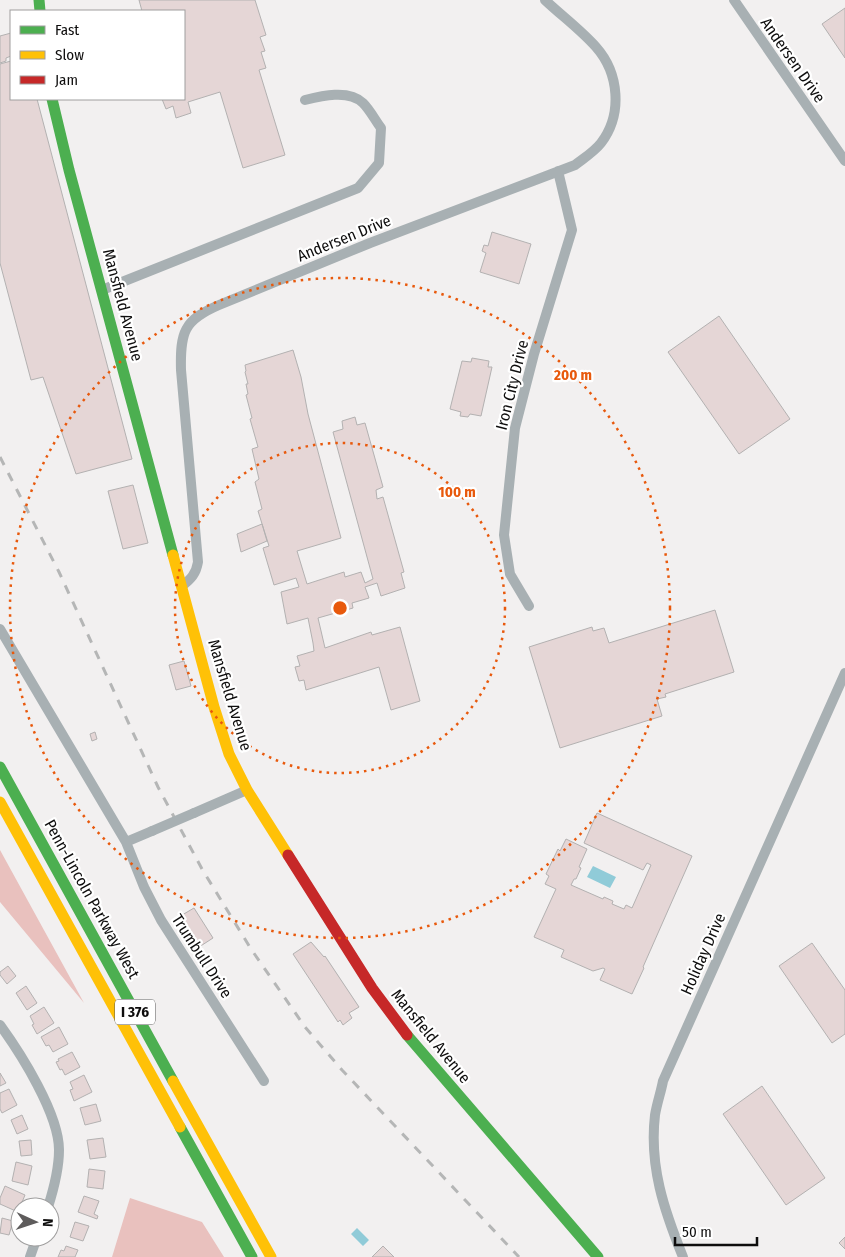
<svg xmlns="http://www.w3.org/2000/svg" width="845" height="1257" font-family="'Fira Sans Condensed',sans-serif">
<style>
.forest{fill:#e9c1be}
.water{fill:#90cbd8}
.building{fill:#e5d6d6;stroke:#b3b1b1}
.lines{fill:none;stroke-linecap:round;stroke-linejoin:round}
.street{stroke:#a8b0b3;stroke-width:10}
.fast{stroke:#4caf50;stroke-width:11}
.slow{stroke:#ffc107;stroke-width:11}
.jam{stroke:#c62828;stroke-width:11}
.rail{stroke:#b5b6b6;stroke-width:3;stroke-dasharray:9 9;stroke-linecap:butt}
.street-bridge{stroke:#a8b0b3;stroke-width:10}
.ring{fill:none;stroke:#e8590c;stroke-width:2.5;stroke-dasharray:2.5 5}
.labels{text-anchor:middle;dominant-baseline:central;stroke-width:4.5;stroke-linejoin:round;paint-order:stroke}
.shield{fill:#fff;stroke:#565656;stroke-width:1}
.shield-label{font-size:15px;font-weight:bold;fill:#0e0d0d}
.street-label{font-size:16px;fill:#0e0d0d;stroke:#fff}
.centre{fill:#e8590c;stroke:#fff;stroke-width:2.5}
.ring-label{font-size:15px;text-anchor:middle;font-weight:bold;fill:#e8590c;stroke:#fff;stroke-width:4.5;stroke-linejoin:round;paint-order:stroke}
</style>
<rect width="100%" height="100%" fill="#f2f0f0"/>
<path class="forest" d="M 0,850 L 84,1003 L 0,902 Z
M 130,1198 L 202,1222 L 224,1257 L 112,1257 Z"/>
<path class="water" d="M 593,866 L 616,877 L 610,888 L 587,877 Z
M 357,1228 L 369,1240 L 363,1246 L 351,1234 Z"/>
<path class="building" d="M 139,0 L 255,0 L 266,35 L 260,37 L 265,51 L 261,52 L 266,68 L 259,70 L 285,155 L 243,168 L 220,92 L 188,102 L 191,113 L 176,118 L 173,106 L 166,109 L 162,99 L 184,99 L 184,11 L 142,11 Z
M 845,8 L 845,58 L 822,24 Z
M 11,33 L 11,56 L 6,58 L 6,61 L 0,63 L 0,36 Z
M 11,61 L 11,99 L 37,99 L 132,459 L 76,474 L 43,377 L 31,380 L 0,263 L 0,64 Z
M 492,232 L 531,244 L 519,284 L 480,272 L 486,253 L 482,251 L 484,245 L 488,246 Z
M 719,316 L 790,419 L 739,454 L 668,352 Z
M 293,350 L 301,377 L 308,414 L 341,538 L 297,551 L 307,584 L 344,572 L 345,577 L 361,572 L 365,583 L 373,579 L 333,432 L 343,429 L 342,421 L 355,417 L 357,425 L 365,423 L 383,487 L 376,490 L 377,499 L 383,497 L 404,572 L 401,573 L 405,588 L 381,596 L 377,583 L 365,587 L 369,598 L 352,603 L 353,608 L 318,618 L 325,648 L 371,632 L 372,635 L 400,627 L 420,701 L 391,710 L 379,667 L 306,690 L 304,680 L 299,681 L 295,667 L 300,666 L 297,656 L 314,651 L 313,643 L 308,618 L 287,624 L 281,592 L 299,587 L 296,578 L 274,585 L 263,548 L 269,546 L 258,511 L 262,509 L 255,482 L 259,479 L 252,449 L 258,447 L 250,419 L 252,418 L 246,395 L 248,394 L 246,384 L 248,384 L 245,372 L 246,371 L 245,365 Z
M 472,358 L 489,361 L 488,367 L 492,367 L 481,416 L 470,414 L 468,417 L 460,416 L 461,412 L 450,409 L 462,361 L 471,362 Z
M 133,485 L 148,543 L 123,549 L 108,491 Z
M 262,524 L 267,541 L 241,552 L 237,534 Z
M 715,610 L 734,672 L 665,694 L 666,697 L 657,699 L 662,716 L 560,748 L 529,647 L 592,627 L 593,631 L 604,628 L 609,643 Z
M 184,661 L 191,686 L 176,690 L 169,665 Z
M 95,732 L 97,739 L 92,741 L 90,734 Z
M 597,813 L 692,856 L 643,967 L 644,968 L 632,994 L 600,980 L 605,969 L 603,968 L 593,971 L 561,957 L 564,950 L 534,937 L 556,889 L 545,884 L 549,876 L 546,874 L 558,849 L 560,851 L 566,839 L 587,849 L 579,867 L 581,868 L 576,879 L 574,879 L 571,885 L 603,899 L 604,897 L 613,901 L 612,904 L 624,909 L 626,905 L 632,908 L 651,865 L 647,863 L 643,870 L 584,843 Z
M 194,908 L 213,938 L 196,949 L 177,918 Z
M 311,942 L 324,957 L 325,956 L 359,1007 L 349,1013 L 352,1018 L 343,1025 L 340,1020 L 338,1022 L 293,954 Z
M 812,943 L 845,990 L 845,1034 L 832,1043 L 779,966 Z
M 8,966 L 16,976 L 7,984 L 0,975 L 0,972 Z
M 26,986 L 37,1003 L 27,1010 L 16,993 Z
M 44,1007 L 54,1023 L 37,1034 L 32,1025 L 34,1024 L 30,1016 Z
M 59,1027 L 68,1044 L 53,1052 L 49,1045 L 46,1046 L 41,1037 Z
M 72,1052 L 80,1067 L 65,1075 L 62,1069 L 60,1070 L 56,1062 L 59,1061 L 58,1059 Z
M 0,1073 L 6,1083 L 0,1086 Z
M 84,1075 L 92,1092 L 74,1101 L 70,1090 L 73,1089 L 70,1082 Z
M 762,1086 L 825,1178 L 786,1205 L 723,1114 Z
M 9,1089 L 17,1105 L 2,1113 L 0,1109 L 0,1093 Z
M 96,1104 L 101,1121 L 85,1125 L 80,1108 Z
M 22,1115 L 28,1129 L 17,1134 L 11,1120 Z
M 103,1138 L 106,1157 L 90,1159 L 87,1140 Z
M 31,1140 L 32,1155 L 21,1156 L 19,1141 Z
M 16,1162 L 32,1166 L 28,1185 L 12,1181 Z
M 89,1169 L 105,1171 L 103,1189 L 87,1187 Z
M 5,1186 L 25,1195 L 18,1212 L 0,1204 L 0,1198 Z
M 84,1196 L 99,1201 L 94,1214 L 98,1216 L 97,1219 L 78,1212 Z
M 2,1218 L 13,1221 L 9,1235 L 0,1233 Z
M 75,1222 L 89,1226 L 83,1241 L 70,1237 Z
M 845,1237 L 845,1249 L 839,1243 Z
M 66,1246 L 78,1250 L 75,1257 L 58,1257 L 61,1250 L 64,1251 Z
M 383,1246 L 394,1257 L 372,1257 Z"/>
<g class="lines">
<path class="street" d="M 734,0 L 845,161
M 102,290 L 358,188 L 379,163 L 381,128 C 375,120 370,110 363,103 C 349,89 321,96 305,100
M 182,586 C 191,579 196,574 198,562 L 181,370 C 180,332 184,320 219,305 L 370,243 L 575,165 C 584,158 594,152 601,143 C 623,114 619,73 596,47 C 581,30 562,16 545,0
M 529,606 L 510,574 L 504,535 L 515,428 L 534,354 L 572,230 L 558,171
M 0,629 L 126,842 L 144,887 L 161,920 L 264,1081
M 194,813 L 247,790
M 126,842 L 152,831
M 0,1025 C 21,1054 59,1114 59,1150 C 59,1170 54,1188 48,1207
M 30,1257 L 37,1237
M 683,1257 C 664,1210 649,1166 655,1115 C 657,1103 661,1092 663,1081 L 845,673"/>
<path class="fast" d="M 39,0 L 40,11
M 52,99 L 69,170 L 173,555
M 0,767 L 173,1081
M 407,1035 L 598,1257
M 180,1127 L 252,1257"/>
<path class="slow" d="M 173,555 L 214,707 L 229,754 L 247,790 L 288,855
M 0,802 L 180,1127
M 173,1081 L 271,1257"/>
<path class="jam" d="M 288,855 L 372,988 L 407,1035"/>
<path class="rail" d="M 0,457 L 59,572 L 158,787 L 202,869 L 251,949 L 305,1027 L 342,1070 L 519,1257"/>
<path class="street-bridge" d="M 152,831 L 194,813"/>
</g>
<g class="ring">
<circle cx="340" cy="608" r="165"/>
<circle cx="340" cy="608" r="330"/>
</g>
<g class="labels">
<rect class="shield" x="115" y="999.5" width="40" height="25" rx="4"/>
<g class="shield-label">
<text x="135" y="1012">I 376</text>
</g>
<g class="street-label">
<text transform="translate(793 60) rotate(55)">Andersen Drive</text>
<text transform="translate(344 238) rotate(-22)">Andersen Drive</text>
<text transform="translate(123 305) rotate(75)">Mansfield Avenue</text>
<text transform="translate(512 385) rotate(-76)">Iron City Drive</text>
<text transform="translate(230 695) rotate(73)">Mansfield Avenue</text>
<text transform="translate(92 899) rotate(61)">Penn-Lincoln Parkway West</text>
<text transform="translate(703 954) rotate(-66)">Holiday Drive</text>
<text transform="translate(202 956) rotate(57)">Trumbull Drive</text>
<text transform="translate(431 1036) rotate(51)">Mansfield Avenue</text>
</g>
</g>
<circle cx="340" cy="608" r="8" class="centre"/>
<g class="ring-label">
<text x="573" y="380">200 m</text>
<text x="457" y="497">100 m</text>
</g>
<rect x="10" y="10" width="175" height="90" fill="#ffffff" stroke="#9f9e9e"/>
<rect x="20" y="26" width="25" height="8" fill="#4caf50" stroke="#9f9e9e"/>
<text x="55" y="35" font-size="15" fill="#0e0d0d">Fast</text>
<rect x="20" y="51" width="25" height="8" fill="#ffc107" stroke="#9f9e9e"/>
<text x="55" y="60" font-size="15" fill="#0e0d0d">Slow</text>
<rect x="20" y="76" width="25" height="8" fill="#c62828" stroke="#9f9e9e"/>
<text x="55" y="85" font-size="15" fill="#0e0d0d">Jam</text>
<g transform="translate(35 1222) rotate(93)"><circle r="24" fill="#ffffff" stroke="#9f9e9e"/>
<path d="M0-4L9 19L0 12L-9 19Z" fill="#5e5c5c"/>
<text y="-8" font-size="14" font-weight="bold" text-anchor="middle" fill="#0e0d0d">N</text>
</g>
<path d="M675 1237v8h82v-8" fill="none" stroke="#0e0d0d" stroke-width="2.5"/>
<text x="682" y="1237" font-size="15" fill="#0e0d0d" stroke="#ffffff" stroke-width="4" paint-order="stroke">50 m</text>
</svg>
